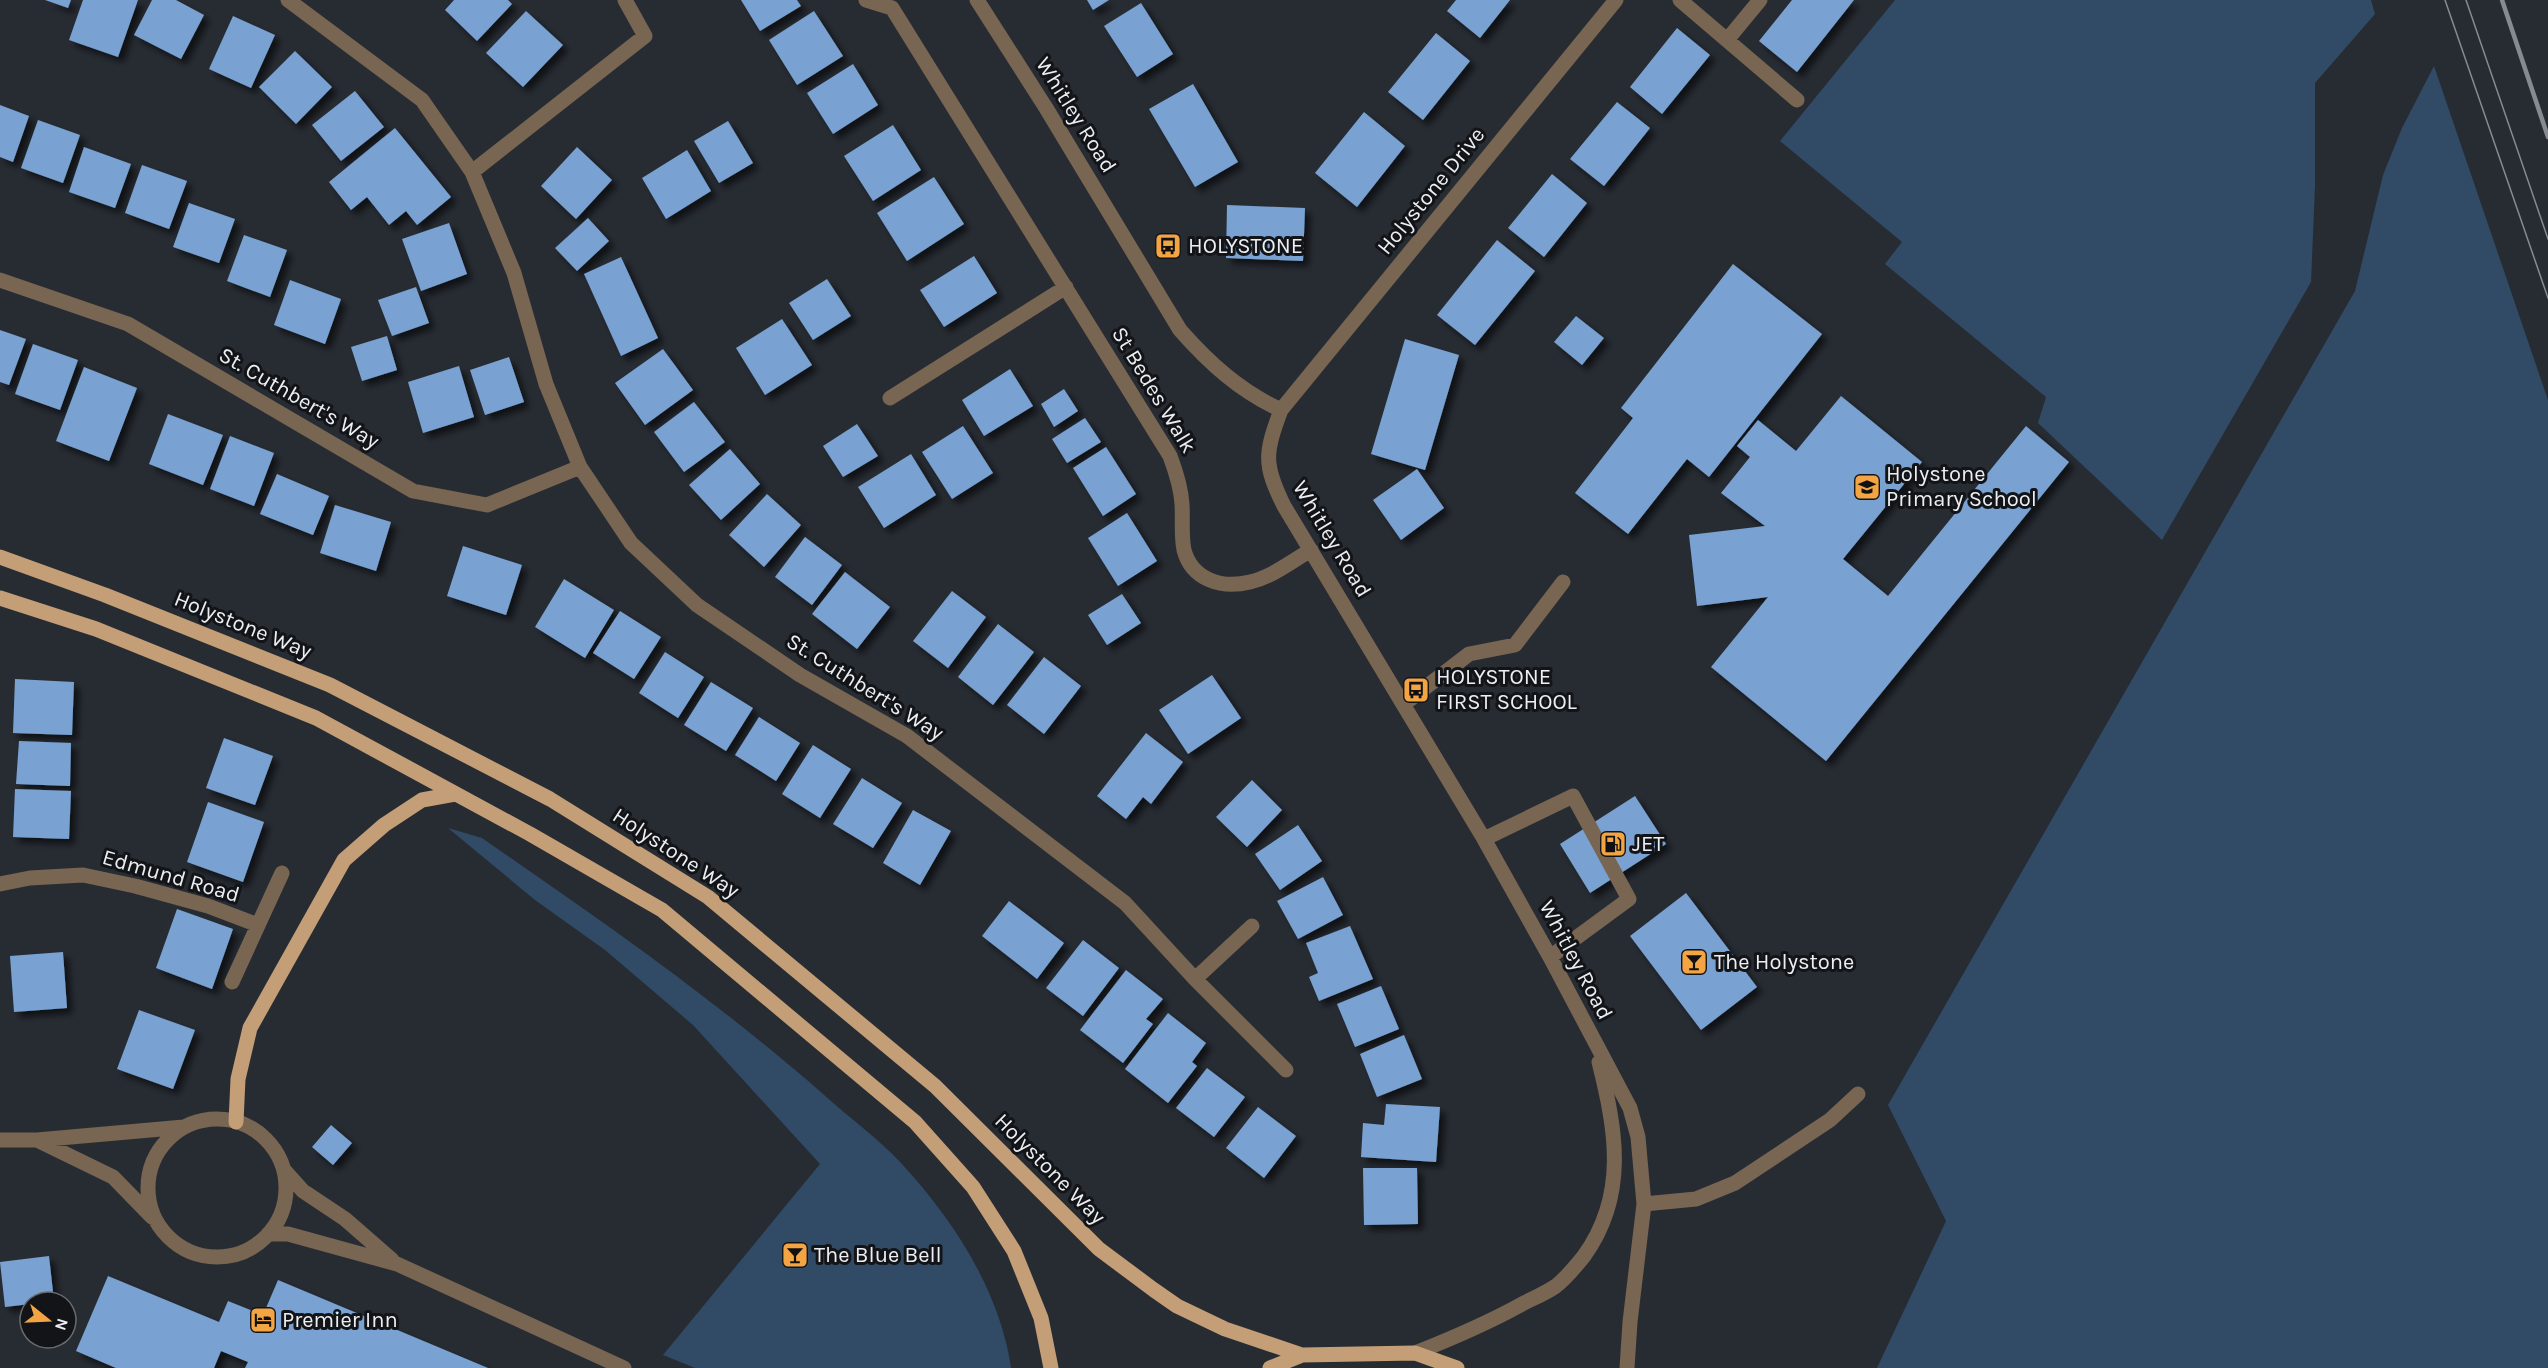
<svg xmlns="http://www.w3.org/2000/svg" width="2548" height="1368" font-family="Karla,sans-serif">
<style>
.green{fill:#314a66}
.building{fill:#79a2d2;filter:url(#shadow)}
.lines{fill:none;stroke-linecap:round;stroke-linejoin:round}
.minor{stroke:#786552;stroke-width:15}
.major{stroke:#c49e76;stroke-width:15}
.tram{stroke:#878b91;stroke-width:1.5}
.rail{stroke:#878b91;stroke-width:4.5}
.labels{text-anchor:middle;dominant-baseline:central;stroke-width:6;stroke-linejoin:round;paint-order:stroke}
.street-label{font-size:22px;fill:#ebeff3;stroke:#121417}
.poi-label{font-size:22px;fill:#ebeff3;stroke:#121417;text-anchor:start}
</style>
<defs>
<filter id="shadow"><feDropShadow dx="5.5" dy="5.5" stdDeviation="3" flood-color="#0009"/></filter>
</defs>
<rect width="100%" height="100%" fill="#272c33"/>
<path class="green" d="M 1895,0 L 2371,0 L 2375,14 L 2315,83 L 2315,186 L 2311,282 L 2162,540 L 2038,423 L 2046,397 L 1885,264 L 1902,242 L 1780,141 Z
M 2434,66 L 2548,400 L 2548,1368 L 1877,1368 L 1946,1221 L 1888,1105 L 2355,291 L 2383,175 L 2402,128 Z
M 448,828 L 482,838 C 599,919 716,1000 823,1094 C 848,1117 878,1138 901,1163 C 953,1219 1000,1291 1011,1368 L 695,1368 L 663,1355 L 820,1164 L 693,1025 L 605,950 L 535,900 Z"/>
<path class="building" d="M 45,0 L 71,0 L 68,8 Z
M 83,0 L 138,0 L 118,57 L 69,40 Z
M 152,0 L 176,0 L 204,15 L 181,59 L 134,35 Z
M 454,0 L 508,0 L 512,4 L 477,41 L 445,10 Z
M 741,0 L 797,0 L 801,6 L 760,31 Z
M 1087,0 L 1109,0 L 1093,10 Z
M 1456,0 L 1510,0 L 1480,38 L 1447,11 Z
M 1792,0 L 1854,0 L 1797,72 L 1759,41 Z
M 1141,3 L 1173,54 L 1137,77 L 1104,26 Z
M 526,11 L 563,45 L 523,87 L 486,53 Z
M 814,11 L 843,56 L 797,85 L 769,40 Z
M 233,16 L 275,35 L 251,88 L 209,69 Z
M 1677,28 L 1710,55 L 1662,114 L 1630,87 Z
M 1436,33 L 1470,61 L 1423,120 L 1388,92 Z
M 295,51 L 332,87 L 296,124 L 259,87 Z
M 853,64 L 878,105 L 833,134 L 807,93 Z
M 1193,84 L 1238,162 L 1195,187 L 1149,109 Z
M 355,91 L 384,127 L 341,161 L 312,125 Z
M 1617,102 L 1650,128 L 1604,186 L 1570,159 Z
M 0,105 L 29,116 L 13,162 L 0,157 Z
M 1364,112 L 1405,146 L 1357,207 L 1315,173 Z
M 38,120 L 80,135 L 63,183 L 21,168 Z
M 728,121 L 753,163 L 719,183 L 694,141 Z
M 893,125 L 921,170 L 873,201 L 844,156 Z
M 395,128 L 451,197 L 417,225 L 406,211 L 389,225 L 367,197 L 351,210 L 329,182 Z
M 84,147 L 131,164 L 115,208 L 69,192 Z
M 577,147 L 612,180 L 576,219 L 541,186 Z
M 687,150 L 711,191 L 666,219 L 642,178 Z
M 142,165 L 187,181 L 169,229 L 125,213 Z
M 1552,174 L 1587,203 L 1544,257 L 1508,228 Z
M 934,177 L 964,224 L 907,261 L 877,213 Z
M 189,203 L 235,219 L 219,263 L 173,247 Z
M 1227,205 L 1305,208 L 1303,261 L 1226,258 Z
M 588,218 L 609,241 L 577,271 L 555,248 Z
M 449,223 L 467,274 L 421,291 L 402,239 Z
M 244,235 L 287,250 L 270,297 L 227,281 Z
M 1497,240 L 1535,271 L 1475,345 L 1437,315 Z
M 974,256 L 997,293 L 944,327 L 920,290 Z
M 621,257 L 658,338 L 621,356 L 584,274 Z
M 1733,264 L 1822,334 L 1709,477 L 1687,459 L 1628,534 L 1575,493 L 1633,418 L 1621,408 Z
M 827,279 L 851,316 L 813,340 L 789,303 Z
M 290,280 L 341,299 L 325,344 L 274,325 Z
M 416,287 L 429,323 L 392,336 L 378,300 Z
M 1576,316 L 1604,338 L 1582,365 L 1554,342 Z
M 782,319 L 812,365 L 765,395 L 736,348 Z
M 0,330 L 26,339 L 9,385 L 0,382 Z
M 387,336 L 397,370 L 362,381 L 351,347 Z
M 1405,339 L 1459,355 L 1425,470 L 1371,454 Z
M 33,344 L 78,360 L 60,410 L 15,394 Z
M 663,349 L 693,390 L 645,425 L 615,383 Z
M 509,357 L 524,402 L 485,415 L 470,370 Z
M 459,366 L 474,417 L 423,433 L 408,382 Z
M 84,367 L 137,388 L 109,461 L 56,441 Z
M 1010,369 L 1033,406 L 984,436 L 962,400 Z
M 1064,389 L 1078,411 L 1054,427 L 1041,404 Z
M 1841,396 L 1922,462 L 1843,559 L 1888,596 L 2026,426 L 2069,462 L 1826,761 L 1711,667 L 1768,597 L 1697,606 L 1689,535 L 1765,526 L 1721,493 L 1750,457 L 1737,446 L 1758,420 L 1796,451 Z
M 694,402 L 725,442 L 684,472 L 654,432 Z
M 168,414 L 223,435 L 203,485 L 149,464 Z
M 1085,418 L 1101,442 L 1067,463 L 1052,439 Z
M 857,424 L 878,456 L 843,477 L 823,446 Z
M 963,426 L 993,473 L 952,499 L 922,452 Z
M 230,436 L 274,453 L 254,506 L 210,489 Z
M 1106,447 L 1136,494 L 1103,516 L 1073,468 Z
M 730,449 L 760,484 L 721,520 L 689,485 Z
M 911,454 L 936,495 L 884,528 L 858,487 Z
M 1417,469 L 1444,508 L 1401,540 L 1373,500 Z
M 277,474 L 329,496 L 313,535 L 260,514 Z
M 767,494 L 801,525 L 764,567 L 729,535 Z
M 335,505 L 391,522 L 376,571 L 320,553 Z
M 1127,513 L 1157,561 L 1118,586 L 1088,538 Z
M 805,537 L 842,565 L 812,605 L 775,577 Z
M 463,546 L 522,565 L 506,615 L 447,596 Z
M 845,572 L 890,607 L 857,649 L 812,614 Z
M 564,579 L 614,610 L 585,658 L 535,627 Z
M 952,591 L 986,617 L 948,668 L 913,641 Z
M 1122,594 L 1141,623 L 1107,645 L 1088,615 Z
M 620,611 L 661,637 L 634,679 L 593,653 Z
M 998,624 L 1034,652 L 993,705 L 958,677 Z
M 665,652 L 704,677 L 678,718 L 639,693 Z
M 1044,657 L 1081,686 L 1044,734 L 1007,705 Z
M 1212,675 L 1241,718 L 1188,754 L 1159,710 Z
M 15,679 L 74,682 L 72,735 L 13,733 Z
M 711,682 L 753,708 L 726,751 L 684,725 Z
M 759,717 L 800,743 L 776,781 L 735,755 Z
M 1146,733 L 1183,762 L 1151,804 L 1143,797 L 1126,819 L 1097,796 Z
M 224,738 L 273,756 L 255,805 L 206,788 Z
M 19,741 L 71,743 L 70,786 L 16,784 Z
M 813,745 L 851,769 L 820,818 L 782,794 Z
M 862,778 L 902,803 L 873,848 L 833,824 Z
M 1252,780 L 1282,810 L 1247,847 L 1216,817 Z
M 15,789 L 71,791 L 69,839 L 13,837 Z
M 1635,796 L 1666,844 L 1590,893 L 1560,844 Z
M 208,802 L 264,822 L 243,882 L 187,862 Z
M 913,810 L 951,831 L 920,885 L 883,863 Z
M 1298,825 L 1322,861 L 1280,890 L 1255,854 Z
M 1323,877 L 1343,915 L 1298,939 L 1277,901 Z
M 1686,893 L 1757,987 L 1701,1030 L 1630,936 Z
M 1009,901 L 1064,943 L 1037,979 L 982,936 Z
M 177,909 L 233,929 L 212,989 L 156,968 Z
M 1350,926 L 1373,979 L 1319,1001 L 1309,977 L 1318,973 L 1306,943 Z
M 1083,940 L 1119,968 L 1083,1016 L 1046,988 Z
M 63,952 L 67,1008 L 14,1012 L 10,956 Z
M 1126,970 L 1163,999 L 1146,1019 L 1153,1024 L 1123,1063 L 1080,1030 Z
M 1381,986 L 1399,1029 L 1355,1047 L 1337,1004 Z
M 139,1010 L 195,1030 L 173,1089 L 117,1069 Z
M 1168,1013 L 1206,1043 L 1192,1062 L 1197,1066 L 1168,1103 L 1125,1069 Z
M 1404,1035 L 1422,1079 L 1377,1097 L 1360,1054 Z
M 1207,1068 L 1245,1097 L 1214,1137 L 1176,1108 Z
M 1386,1104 L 1440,1107 L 1436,1162 L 1361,1157 L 1363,1123 L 1384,1125 Z
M 1258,1107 L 1296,1136 L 1264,1178 L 1226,1148 Z
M 331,1125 L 352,1143 L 333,1165 L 312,1147 Z
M 1363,1168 L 1417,1168 L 1418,1224 L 1364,1225 Z
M 49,1256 L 54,1301 L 30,1302 L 30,1304 L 5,1307 L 0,1262 Z
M 108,1276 L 219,1322 L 228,1301 L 263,1315 L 278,1280 L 488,1368 L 245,1368 L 248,1362 L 221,1351 L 214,1368 L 116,1368 L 76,1351 Z"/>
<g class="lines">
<path class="minor" d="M 288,0 L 422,100 L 472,172 L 514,273 L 546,384 L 580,467 L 631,543 L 697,605 L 800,675 L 907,736 L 1125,903 L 1195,979 L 1286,1070
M 866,0 L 892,8 L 1170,456 C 1176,472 1181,487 1182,504 C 1183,519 1181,536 1184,550 C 1192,580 1222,589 1250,582 C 1272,577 1292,561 1311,550
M 977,0 L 1046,108 L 1180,330 C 1210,364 1240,391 1281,410
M 1616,0 L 1281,410 C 1265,453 1263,464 1284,506 L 1484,839 L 1550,957 L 1630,1108 L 1638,1137 L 1644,1204 L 1630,1322 L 1627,1368
M 1680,0 L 1797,100
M 1727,40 L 1760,0
M 472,172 L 645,36 L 625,0
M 0,280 L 128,324 L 413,491 L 487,505 L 580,467
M 890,398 L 1066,287
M 1404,704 L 1469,654 L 1515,645 L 1563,582
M 1484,839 L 1573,796 L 1629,899 L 1550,957
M 0,884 L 30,878 L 83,875 L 135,886 L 208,906 L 258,925
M 1195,979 L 1252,926
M 232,982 L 282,873
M148 1188a69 69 0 1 1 138 0a69 69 0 1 1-138 0Z
M 0,1140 L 37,1140 L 184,1127
M 37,1140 L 113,1177 L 152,1217
M 285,1171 L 303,1191 L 345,1219 L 392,1260
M 1644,1204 L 1696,1199 L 1735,1183 L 1830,1120 L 1858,1094
M 268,1234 L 288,1234 L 397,1264 L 624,1368
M 1415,1353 C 1453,1338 1488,1323 1524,1303 C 1534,1298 1546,1293 1556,1286 C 1566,1278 1576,1266 1584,1256 C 1628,1195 1616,1130 1599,1062"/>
<path class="major" d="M 0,557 L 105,595 L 330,685 L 550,799 L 708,897 L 935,1086 L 1099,1249 L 1154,1290 L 1177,1306 L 1225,1329 L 1302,1355
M 0,598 L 96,629 L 316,718 L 530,834 L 662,910 L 915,1122 L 973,1187 L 1014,1251 L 1041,1318 L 1051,1368
M 236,1122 L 238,1079 L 250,1028 L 344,860 L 384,825 L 422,800 L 455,794
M 1270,1368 L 1302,1355 L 1415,1353 L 1457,1368"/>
<path class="tram" d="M 2445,0 L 2548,298
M 2466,0 L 2548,239"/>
<path class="rail" d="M 2502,0 L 2548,137"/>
</g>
<defs>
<symbol id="bus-square" viewBox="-11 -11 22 22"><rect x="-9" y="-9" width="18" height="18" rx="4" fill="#f3a443" stroke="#121417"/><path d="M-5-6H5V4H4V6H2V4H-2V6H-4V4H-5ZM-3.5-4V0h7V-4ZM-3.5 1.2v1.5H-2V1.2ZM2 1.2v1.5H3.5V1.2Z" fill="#111"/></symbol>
<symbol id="school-square" viewBox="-11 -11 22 22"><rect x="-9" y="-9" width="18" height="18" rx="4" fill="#f3a443" stroke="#121417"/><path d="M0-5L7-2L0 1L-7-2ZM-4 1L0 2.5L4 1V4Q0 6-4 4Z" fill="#111"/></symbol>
<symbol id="fuel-square" viewBox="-11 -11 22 22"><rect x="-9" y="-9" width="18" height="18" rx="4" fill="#f3a443" stroke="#121417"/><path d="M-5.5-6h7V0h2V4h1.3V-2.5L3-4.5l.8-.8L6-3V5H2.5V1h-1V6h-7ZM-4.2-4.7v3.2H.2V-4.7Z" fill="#111"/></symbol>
<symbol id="bar-square" viewBox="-11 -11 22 22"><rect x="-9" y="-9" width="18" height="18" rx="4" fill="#f3a443" stroke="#121417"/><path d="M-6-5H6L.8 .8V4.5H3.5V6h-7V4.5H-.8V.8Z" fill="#111"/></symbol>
<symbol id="hotel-square" viewBox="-11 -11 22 22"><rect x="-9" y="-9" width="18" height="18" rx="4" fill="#f3a443" stroke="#121417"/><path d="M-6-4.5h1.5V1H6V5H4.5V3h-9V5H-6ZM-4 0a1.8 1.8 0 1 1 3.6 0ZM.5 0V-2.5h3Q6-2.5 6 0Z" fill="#111"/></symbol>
</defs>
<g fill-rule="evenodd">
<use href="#bus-square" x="1153" y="231" width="30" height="30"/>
<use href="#school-square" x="1852" y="472" width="30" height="30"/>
<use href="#bus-square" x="1401" y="675" width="30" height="30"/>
<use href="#fuel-square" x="1598" y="829" width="30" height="30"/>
<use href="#bar-square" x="1679" y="947" width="30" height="30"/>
<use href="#bar-square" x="780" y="1240" width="30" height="30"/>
<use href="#hotel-square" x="248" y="1305" width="30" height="30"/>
</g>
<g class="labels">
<g class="street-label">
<text transform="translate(1076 115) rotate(58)">Whitley Road</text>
<text transform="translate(1431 191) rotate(-51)">Holystone Drive</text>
<text transform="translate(1154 390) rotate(59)">St Bedes Walk</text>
<text transform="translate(299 398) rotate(30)">St. Cuthbert's Way</text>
<text transform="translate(1332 539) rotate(59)">Whitley Road</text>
<text transform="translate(243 625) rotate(22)">Holystone Way</text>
<text transform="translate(865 687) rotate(32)">St. Cuthbert's Way</text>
<text transform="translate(676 853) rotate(33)">Holystone Way</text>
<text transform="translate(171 876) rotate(16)">Edmund Road</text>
<text transform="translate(1576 960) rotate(62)">Whitley Road</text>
<text transform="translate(1050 1169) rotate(45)">Holystone Way</text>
</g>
<g class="poi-label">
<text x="1188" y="246">HOLYSTONE</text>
<text x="1886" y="474">Holystone<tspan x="1886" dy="25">Primary School</tspan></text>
<text x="1436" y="677">HOLYSTONE<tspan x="1436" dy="25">FIRST SCHOOL</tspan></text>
<text x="1632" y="844">JET</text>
<text x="1714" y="962">The Holystone</text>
<text x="814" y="1255">The Blue Bell</text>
<text x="282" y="1320">Premier Inn</text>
</g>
</g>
<g transform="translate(48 1320) rotate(108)"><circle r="28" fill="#121417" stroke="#696c6f" stroke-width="1.5"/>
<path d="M0-4.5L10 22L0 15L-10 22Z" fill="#f3a443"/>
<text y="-9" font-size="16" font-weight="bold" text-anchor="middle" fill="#ebeff3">N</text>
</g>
</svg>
